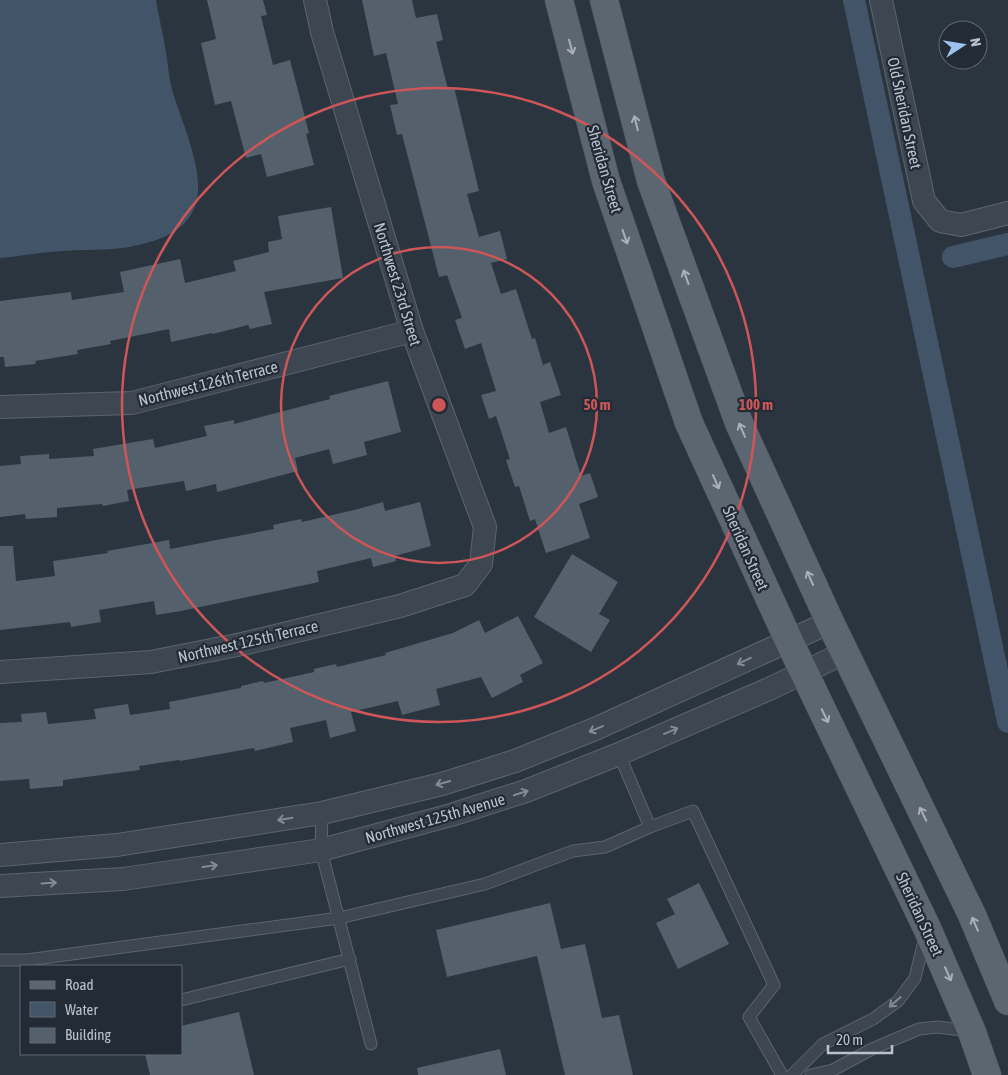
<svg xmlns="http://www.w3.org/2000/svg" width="1008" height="1075" font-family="'Asap Condensed',sans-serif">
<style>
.water{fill:#425467}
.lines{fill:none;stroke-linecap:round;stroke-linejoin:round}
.canal{stroke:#425467;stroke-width:22}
.building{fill:#54606b}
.lane-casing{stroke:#5c656e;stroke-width:13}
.street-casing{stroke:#5c656e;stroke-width:24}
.primary-casing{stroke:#48505a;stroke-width:29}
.lane{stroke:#3e4751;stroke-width:11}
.street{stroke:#3e4751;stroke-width:22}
.primary{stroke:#5c6670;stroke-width:28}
.oneway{stroke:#a8b0b9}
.oneway2{stroke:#838b94}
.ring{fill:none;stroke:#ce5659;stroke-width:2.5}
.labels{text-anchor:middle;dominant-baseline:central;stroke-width:4.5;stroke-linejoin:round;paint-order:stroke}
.street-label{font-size:16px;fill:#bbc2cb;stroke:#232c36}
.centre{fill:#ce5659;stroke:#232c36;stroke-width:2.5}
.ring-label{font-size:15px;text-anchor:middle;font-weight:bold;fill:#ce5659;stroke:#232c36;stroke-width:4.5;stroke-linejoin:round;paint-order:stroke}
</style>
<rect width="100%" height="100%" fill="#2a3540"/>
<path class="water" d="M 0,0 L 156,0 C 159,17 163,35 166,52 C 168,65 169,78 172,90 C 194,159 234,229 129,247 C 108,251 86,249 64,251 C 43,252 21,256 0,258 Z"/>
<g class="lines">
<path class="canal" d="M 854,0 L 1008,722
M 953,257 L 1008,244"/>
</g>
<path class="building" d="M 207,0 L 263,0 L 267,15 L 261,16 L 273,65 L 290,60 L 309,133 L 306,134 L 314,165 L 267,177 L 261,154 L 246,158 L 231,101 L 215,105 L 201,43 L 216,39 Z
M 362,0 L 412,0 L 416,18 L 437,14 L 443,40 L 436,42 L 448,89 L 454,87 L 479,191 L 467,194 L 479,237 L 500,231 L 507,259 L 491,263 L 501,294 L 516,289 L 532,339 L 535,338 L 543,365 L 550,362 L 561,395 L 540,402 L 549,433 L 566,427 L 581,476 L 590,473 L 598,497 L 579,504 L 590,538 L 546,553 L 535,519 L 530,521 L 519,486 L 515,487 L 506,460 L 510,459 L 496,416 L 489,419 L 481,395 L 496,391 L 481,343 L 465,349 L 455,320 L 462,318 L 447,275 L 439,277 L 402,134 L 397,135 L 390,105 L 398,104 L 386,53 L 374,56 Z
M 331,207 L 343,278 L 264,292 L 272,324 L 250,329 L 248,325 L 213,334 L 212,333 L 171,342 L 169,329 L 110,341 L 111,344 L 77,350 L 78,354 L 35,361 L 36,364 L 5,367 L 4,357 L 0,357 L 0,301 L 71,292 L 72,300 L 124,292 L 120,272 L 180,259 L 185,283 L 236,271 L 233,261 L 269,252 L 268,242 L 282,239 L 278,216 Z
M 388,381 L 401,432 L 364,442 L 367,455 L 333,464 L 329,449 L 295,458 L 298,471 L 217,492 L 216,484 L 186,491 L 184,481 L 127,490 L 129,501 L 103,506 L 102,504 L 57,508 L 57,517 L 26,519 L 25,514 L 0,517 L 0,466 L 21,464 L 20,456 L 49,454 L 49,459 L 94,456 L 93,449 L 153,439 L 155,448 L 207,436 L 204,426 L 234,420 L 234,424 L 330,399 L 329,396 Z
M 383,502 L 385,511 L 420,502 L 431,546 L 395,556 L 396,561 L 373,567 L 371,558 L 317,571 L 319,582 L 181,611 L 156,615 L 154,601 L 99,610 L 101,622 L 71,627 L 70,622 L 0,630 L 0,546 L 13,546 L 16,581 L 55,576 L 53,561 L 108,553 L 107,551 L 169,540 L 170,549 L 274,529 L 273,525 L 301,519 L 302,522 L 358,509 Z
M 572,554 L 618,582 L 599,614 L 610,620 L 591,652 L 534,617 Z
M 518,616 L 543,663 L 520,675 L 523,682 L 492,698 L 481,677 L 436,689 L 440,705 L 402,715 L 398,701 L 351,712 L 356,731 L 330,738 L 326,720 L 290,728 L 293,742 L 255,751 L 254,748 L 180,761 L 179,760 L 139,766 L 140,770 L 63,780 L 63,786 L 30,789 L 29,779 L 0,781 L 0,723 L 22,722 L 21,714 L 46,712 L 48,724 L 96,719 L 94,709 L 128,704 L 130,715 L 170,709 L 169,702 L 241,688 L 241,686 L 263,681 L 264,683 L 314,672 L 314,669 L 336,664 L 337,667 L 386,655 L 385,653 L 453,633 L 479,620 L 485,633 Z
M 699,883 L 729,944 L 678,969 L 656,923 L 675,914 L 667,899 Z
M 550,903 L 561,949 L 585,944 L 602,1018 L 619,1015 L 633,1075 L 565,1075 L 537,956 L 447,977 L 436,930 Z
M 239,1012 L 254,1075 L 150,1075 L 145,1054 L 181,1054 L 181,1026 Z
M 500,1049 L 506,1075 L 418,1075 L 417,1068 Z"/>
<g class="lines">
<defs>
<path id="lane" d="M 619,754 L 650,827
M 322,813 L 321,850 L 371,1044
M 0,960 L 27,960 L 339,918 L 485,884 L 573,851 L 605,847 L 650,827 L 693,811 L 774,985 L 749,1017 L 782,1075
M 181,1000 L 350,959
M 792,1075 L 823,1044 L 873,1019 L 898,1001 L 915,978 L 925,937
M 811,1075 L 833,1070 L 872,1049 L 919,1029 L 938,1027 L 969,1031"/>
<path id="street" d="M 881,0 L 924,201 L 940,221 L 961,225 L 1008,213
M 0,407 L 132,403 L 412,331
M 0,672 L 151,662 L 242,644 L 400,606 L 465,585 L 481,564 L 485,527 L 412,331 L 322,32 L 315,0
M 0,855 L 117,845 L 322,813 L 442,784 L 515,761 L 595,729 L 830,622
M 0,886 L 123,879 L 321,850 L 451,815 L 526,791 L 619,754 L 769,689 L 844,653"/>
<path id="primary" d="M 559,0 L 606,181 L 689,423 L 789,641 L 927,928 L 972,1032 L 987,1075
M 604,0 L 651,181 L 739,423 L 830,622 L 972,915 L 1008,1001"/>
</defs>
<use href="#lane" class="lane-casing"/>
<use href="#street" class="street-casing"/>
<use href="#primary" class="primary-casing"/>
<use href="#lane" class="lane"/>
<use href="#street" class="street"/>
<use href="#primary" class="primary"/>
</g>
<defs><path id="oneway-shaft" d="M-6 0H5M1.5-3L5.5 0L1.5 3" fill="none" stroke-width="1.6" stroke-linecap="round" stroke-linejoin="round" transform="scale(1.25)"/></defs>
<g class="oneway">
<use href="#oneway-shaft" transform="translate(571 47) rotate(75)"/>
<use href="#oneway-shaft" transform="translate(636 123) rotate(-104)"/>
<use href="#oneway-shaft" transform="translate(625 237) rotate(71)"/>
<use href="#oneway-shaft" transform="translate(686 277) rotate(-110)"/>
<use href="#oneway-shaft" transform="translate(742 430) rotate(-114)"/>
<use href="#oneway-shaft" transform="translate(716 482) rotate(66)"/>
<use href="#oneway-shaft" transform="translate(810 578) rotate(-114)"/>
<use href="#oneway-shaft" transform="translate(825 716) rotate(64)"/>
<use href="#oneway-shaft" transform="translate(923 814) rotate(-116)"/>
<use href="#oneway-shaft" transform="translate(975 924) rotate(-113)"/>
<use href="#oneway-shaft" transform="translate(948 974) rotate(66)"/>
</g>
<g class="oneway2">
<use href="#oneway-shaft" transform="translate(744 661) rotate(155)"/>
<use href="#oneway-shaft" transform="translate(596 729) rotate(157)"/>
<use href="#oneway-shaft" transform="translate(671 731) rotate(-23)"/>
<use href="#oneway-shaft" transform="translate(443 783) rotate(164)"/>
<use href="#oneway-shaft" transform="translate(521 793) rotate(-18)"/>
<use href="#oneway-shaft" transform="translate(285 819) rotate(171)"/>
<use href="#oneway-shaft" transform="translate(210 866) rotate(-8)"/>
<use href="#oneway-shaft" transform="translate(49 883) rotate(-4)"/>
<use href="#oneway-shaft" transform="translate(895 1002) rotate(139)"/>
</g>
<g class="ring">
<circle cx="439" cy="405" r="158"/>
<circle cx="439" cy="405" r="317"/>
</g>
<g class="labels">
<g class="street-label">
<text transform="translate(905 113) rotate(78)">Old Sheridan Street</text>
<text transform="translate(605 169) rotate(74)">Sheridan Street</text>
<text transform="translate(398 284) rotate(73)">Northwest 23rd Street</text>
<text transform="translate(208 383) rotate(-14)">Northwest 126th Terrace</text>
<text transform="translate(746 548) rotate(66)">Sheridan Street</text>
<text transform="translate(248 641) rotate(-13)">Northwest 125th Terrace</text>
<text transform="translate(435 818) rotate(-16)">Northwest 125th Avenue</text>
<text transform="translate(920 914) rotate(65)">Sheridan Street</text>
</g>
</g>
<circle cx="439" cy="405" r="8" class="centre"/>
<g class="ring-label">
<text x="597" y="410">50 m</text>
<text x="756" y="410">100 m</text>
</g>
<rect x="20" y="965" width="162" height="90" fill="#232c36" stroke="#606872"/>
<rect x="30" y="981" width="25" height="8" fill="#5c6670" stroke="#606872"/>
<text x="65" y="990" font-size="15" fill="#bbc2cb">Road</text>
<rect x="30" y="1002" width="25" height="15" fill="#425467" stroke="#606872"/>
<text x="65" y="1015" font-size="15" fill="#bbc2cb">Water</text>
<rect x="30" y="1028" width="25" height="15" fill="#54606b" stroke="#606872"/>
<text x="65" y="1040" font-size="15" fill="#bbc2cb">Building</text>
<g transform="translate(963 45) rotate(78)"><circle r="24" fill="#232c36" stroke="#606872"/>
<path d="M0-4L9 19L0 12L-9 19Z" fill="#9dc2ee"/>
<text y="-8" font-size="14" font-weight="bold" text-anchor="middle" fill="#bbc2cb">N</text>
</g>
<path d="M828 1045v8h64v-8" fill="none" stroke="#bbc2cb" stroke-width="2.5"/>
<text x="836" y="1045" font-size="15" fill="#bbc2cb" stroke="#232c36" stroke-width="4" paint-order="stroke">20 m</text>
</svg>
